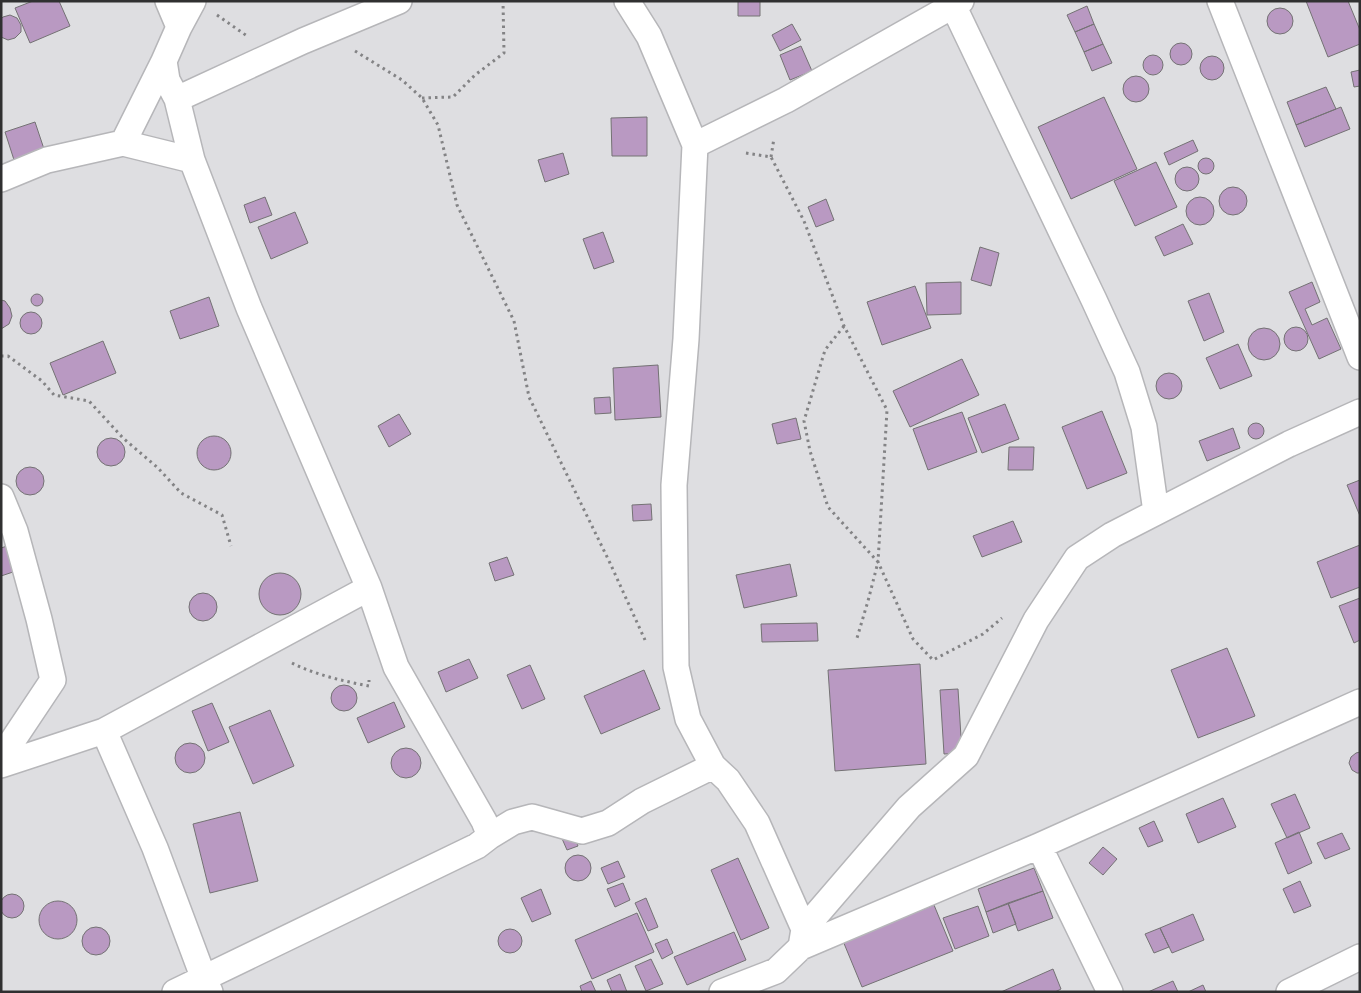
<svg xmlns="http://www.w3.org/2000/svg" width="1361" height="993" font-family="'Libre Baskerville',serif">
<style>
.building{fill:#b999c2;stroke:#747274}
.lines{fill:none;stroke-linecap:round;stroke-linejoin:round}
.minor-casing{stroke:#b6b6b9;stroke-width:28}
.path{stroke:#838385;stroke-width:3;stroke-dasharray:2.5 4;stroke-linecap:butt}
.minor{stroke:#fff;stroke-width:25}
</style>
<rect width="100%" height="100%" fill="#dedee1"/>
<path class="building" d="M 33,1 L 59,1 L 70,26 L 30,43 L 15,8 Z
M 738,1 L 760,1 L 760,16 L 738,16 Z
M 1306,1 L 1348,1 L 1360,30 L 1360,44 L 1328,57 Z
M 1087,6 L 1094,24 L 1075,32 L 1067,15 Z
M1267 21a13 13 0 1 1 26 0a13 13 0 1 1-26 0Z
M 10,15 L 17,18 L 21,25 L 21,32 L 15,38 L 8,40 L 1,37 L 1,19 L 3,17 Z
M 792,24 L 801,40 L 780,51 L 772,35 Z
M 1094,24 L 1103,44 L 1084,52 L 1075,32 Z
M1170 54a11 11 0 1 1 22 0a11 11 0 1 1-22 0Z
M 1103,44 L 1112,63 L 1092,71 L 1084,52 Z
M 801,46 L 812,71 L 790,80 L 780,55 Z
M1143 65a10 10 0 1 1 20 0a10 10 0 1 1-20 0Z
M1200 68a12 12 0 1 1 24 0a12 12 0 1 1-24 0Z
M 1360,70 L 1360,86 L 1354,87 L 1351,72 Z
M1123 89a13 13 0 1 1 26 0a13 13 0 1 1-26 0Z
M 1326,87 L 1336,109 L 1296,125 L 1287,102 Z
M 1104,97 L 1137,169 L 1071,199 L 1038,127 Z
M 1341,107 L 1350,129 L 1305,147 L 1296,125 Z
M 647,117 L 647,156 L 612,156 L 611,118 Z
M 35,122 L 45,152 L 15,163 L 5,132 Z
M 1193,140 L 1198,151 L 1169,165 L 1164,153 Z
M 563,153 L 569,174 L 545,182 L 538,160 Z
M1198 166a8 8 0 1 1 16 0a8 8 0 1 1-16 0Z
M 1156,162 L 1177,207 L 1135,226 L 1114,181 Z
M1175 179a12 12 0 1 1 24 0a12 12 0 1 1-24 0Z
M1219 201a14 14 0 1 1 28 0a14 14 0 1 1-28 0Z
M 265,197 L 272,215 L 250,223 L 244,205 Z
M1186 211a14 14 0 1 1 28 0a14 14 0 1 1-28 0Z
M 826,199 L 834,220 L 816,227 L 808,207 Z
M 295,212 L 308,243 L 271,259 L 258,227 Z
M 1183,224 L 1193,244 L 1164,256 L 1155,237 Z
M 603,232 L 614,262 L 594,269 L 583,239 Z
M 980,247 L 999,253 L 991,286 L 971,280 Z
M 961,282 L 961,314 L 927,315 L 926,283 Z
M 1312,282 L 1320,302 L 1305,309 L 1312,325 L 1327,318 L 1341,349 L 1319,359 L 1289,292 Z
M 915,286 L 931,328 L 882,345 L 867,302 Z
M 1209,293 L 1224,332 L 1204,341 L 1188,301 Z
M31 300a6 6 0 1 1 12 0a6 6 0 1 1-12 0Z
M 209,297 L 219,326 L 180,339 L 170,311 Z
M 1,300 L 5,301 L 10,308 L 12,316 L 9,324 L 1,329 Z
M20 323a11 11 0 1 1 22 0a11 11 0 1 1-22 0Z
M1284 339a12 12 0 1 1 24 0a12 12 0 1 1-24 0Z
M1248 344a16 16 0 1 1 32 0a16 16 0 1 1-32 0Z
M 103,341 L 116,373 L 63,395 L 50,363 Z
M 1238,344 L 1252,376 L 1220,389 L 1206,358 Z
M 962,359 L 979,395 L 910,427 L 893,391 Z
M 658,365 L 661,417 L 615,420 L 613,368 Z
M1156 386a13 13 0 1 1 26 0a13 13 0 1 1-26 0Z
M 610,397 L 611,413 L 595,414 L 594,398 Z
M 1005,404 L 1019,439 L 982,453 L 968,418 Z
M 1102,411 L 1127,473 L 1087,489 L 1062,427 Z
M 962,412 L 977,452 L 928,470 L 913,429 Z
M 399,414 L 411,434 L 389,447 L 378,426 Z
M 796,418 L 801,439 L 777,444 L 772,424 Z
M1248 431a8 8 0 1 1 16 0a8 8 0 1 1-16 0Z
M 1233,428 L 1240,448 L 1207,461 L 1199,441 Z
M197 453a17 17 0 1 1 34 0a17 17 0 1 1-34 0Z
M97 452a14 14 0 1 1 28 0a14 14 0 1 1-28 0Z
M 1009,447 L 1034,447 L 1033,470 L 1008,470 Z
M16 481a14 14 0 1 1 28 0a14 14 0 1 1-28 0Z
M 1360,480 L 1360,516 L 1347,485 Z
M 651,504 L 652,520 L 633,521 L 632,505 Z
M 1013,521 L 1022,542 L 982,557 L 973,536 Z
M 1360,545 L 1360,587 L 1331,598 L 1317,562 Z
M 7,546 L 16,571 L 1,576 L 1,548 Z
M 507,557 L 514,575 L 495,581 L 489,563 Z
M 790,564 L 797,596 L 744,608 L 736,575 Z
M259 594a21 21 0 1 1 42 0a21 21 0 1 1-42 0Z
M189 607a14 14 0 1 1 28 0a14 14 0 1 1-28 0Z
M 1360,598 L 1360,640 L 1354,643 L 1339,606 Z
M 817,623 L 818,641 L 762,642 L 761,624 Z
M 1227,648 L 1255,716 L 1198,738 L 1171,670 Z
M 469,659 L 478,678 L 446,692 L 438,672 Z
M 920,664 L 926,764 L 835,771 L 828,670 Z
M 530,665 L 545,699 L 522,709 L 507,675 Z
M 644,670 L 660,709 L 601,734 L 584,696 Z
M331 698a13 13 0 1 1 26 0a13 13 0 1 1-26 0Z
M 958,689 L 962,753 L 944,754 L 940,690 Z
M 394,702 L 405,727 L 368,743 L 357,718 Z
M 212,703 L 229,742 L 208,751 L 192,711 Z
M 270,710 L 294,766 L 253,784 L 229,727 Z
M175 758a15 15 0 1 1 30 0a15 15 0 1 1-30 0Z
M391 763a15 15 0 1 1 30 0a15 15 0 1 1-30 0Z
M 1360,752 L 1360,773 L 1357,773 L 1352,770 L 1349,763 L 1351,757 L 1356,753 Z
M 1295,794 L 1310,828 L 1287,838 L 1271,804 Z
M 1223,798 L 1236,827 L 1198,843 L 1186,814 Z
M 240,812 L 258,881 L 210,893 L 193,824 Z
M 1154,821 L 1163,841 L 1148,847 L 1139,828 Z
M 571,829 L 578,846 L 567,850 L 560,834 Z
M 1299,832 L 1312,863 L 1288,874 L 1275,843 Z
M 1342,833 L 1350,849 L 1325,859 L 1317,843 Z
M 1103,847 L 1117,859 L 1103,875 L 1089,863 Z
M565 868a13 13 0 1 1 26 0a13 13 0 1 1-26 0Z
M 738,858 L 769,928 L 741,940 L 711,870 Z
M 618,861 L 625,877 L 608,884 L 601,868 Z
M 1034,868 L 1043,891 L 986,912 L 978,889 Z
M 1300,881 L 1311,906 L 1294,913 L 1283,889 Z
M 623,883 L 630,900 L 615,907 L 607,889 Z
M 541,889 L 551,914 L 532,922 L 521,898 Z
M 1043,891 L 1053,918 L 1018,931 L 1008,903 Z
M0 906a12 12 0 1 1 24 0a12 12 0 1 1-24 0Z
M 646,898 L 658,927 L 648,931 L 635,903 Z
M39 920a19 19 0 1 1 38 0a19 19 0 1 1-38 0Z
M 1008,903 L 1016,924 L 993,933 L 986,912 Z
M 934,905 L 953,951 L 862,987 L 843,941 Z
M 978,906 L 989,936 L 955,949 L 943,918 Z
M 637,913 L 654,952 L 592,979 L 575,940 Z
M 1193,914 L 1204,940 L 1172,953 L 1160,928 Z
M82 941a14 14 0 1 1 28 0a14 14 0 1 1-28 0Z
M 1160,928 L 1169,947 L 1154,953 L 1145,934 Z
M498 941a12 12 0 1 1 24 0a12 12 0 1 1-24 0Z
M 734,932 L 746,960 L 687,985 L 674,957 Z
M 667,939 L 673,953 L 662,959 L 655,944 Z
M 651,959 L 663,984 L 646,991 L 635,966 Z
M 1053,969 L 1061,989 L 1055,992 L 1001,992 Z
M 620,974 L 627,992 L 612,992 L 607,980 Z
M 591,981 L 596,992 L 582,992 L 580,986 Z
M 1173,981 L 1178,992 L 1148,992 Z
M 1203,985 L 1206,992 L 1188,992 Z"/>
<g class="lines">
<defs>
<path id="minor" d="M 168,1 L 179,27
M 193,1 L 179,27 L 164,61 L 167,80 L 177,99 L 192,160 L 249,308 L 369,588
M 627,1 L 649,36 L 695,145 L 686,339 L 674,485 L 676,667 L 688,719 L 713,766 L 728,780 L 757,823 L 804,929
M 1220,1 L 1360,357
M 953,5 L 1094,300 L 1127,372 L 1144,427 L 1156,512
M 177,99 L 303,41 L 399,1
M 123,143 L 164,61
M 695,145 L 786,100 L 961,1
M 1,179 L 47,160 L 123,143 L 192,160
M 1,497 L 15,531 L 39,619 L 53,680 L 1,758
M 104,731 L 155,848 L 204,979 L 210,992
M 1,765 L 104,731 L 369,588 L 396,667 L 484,821 L 490,836
M 1039,846 L 1110,992
M 801,947 L 804,929 L 909,807 L 966,756 L 1036,620 L 1077,558 L 1112,535 L 1289,444 L 1360,412
M 175,992 L 477,846 L 490,836 L 513,822 L 532,817 L 582,831 L 608,823 L 642,801 L 713,766
M 722,992 L 776,971 L 801,947 L 1039,846 L 1360,702
M 1289,992 L 1360,957"/>
</defs>
<use href="#minor" class="minor-casing"/>
<path class="path" d="M 217,15 L 247,36
M 355,51 L 402,80 L 422,98 L 438,125 L 457,205 L 514,321 L 529,397 L 610,563 L 645,640
M 422,98 L 453,97 L 475,75 L 504,53 L 503,1
M 746,153 L 771,157 L 804,221 L 844,326 L 887,410 L 878,562 L 913,639 L 933,660 L 983,634 L 1002,618
M 771,157 L 774,138
M 844,326 L 825,350 L 804,421 L 810,451 L 828,507 L 878,562 L 868,601 L 857,638
M 1,356 L 8,356 L 42,381 L 54,395 L 89,401 L 123,438 L 158,468 L 181,493 L 222,515 L 231,546
M 292,663 C 316,675 343,681 369,686 L 369,680"/>
<use href="#minor" class="minor"/>
</g>
<rect width="1361" height="993" fill="none" stroke="#303031" stroke-width="5"/>
</svg>
